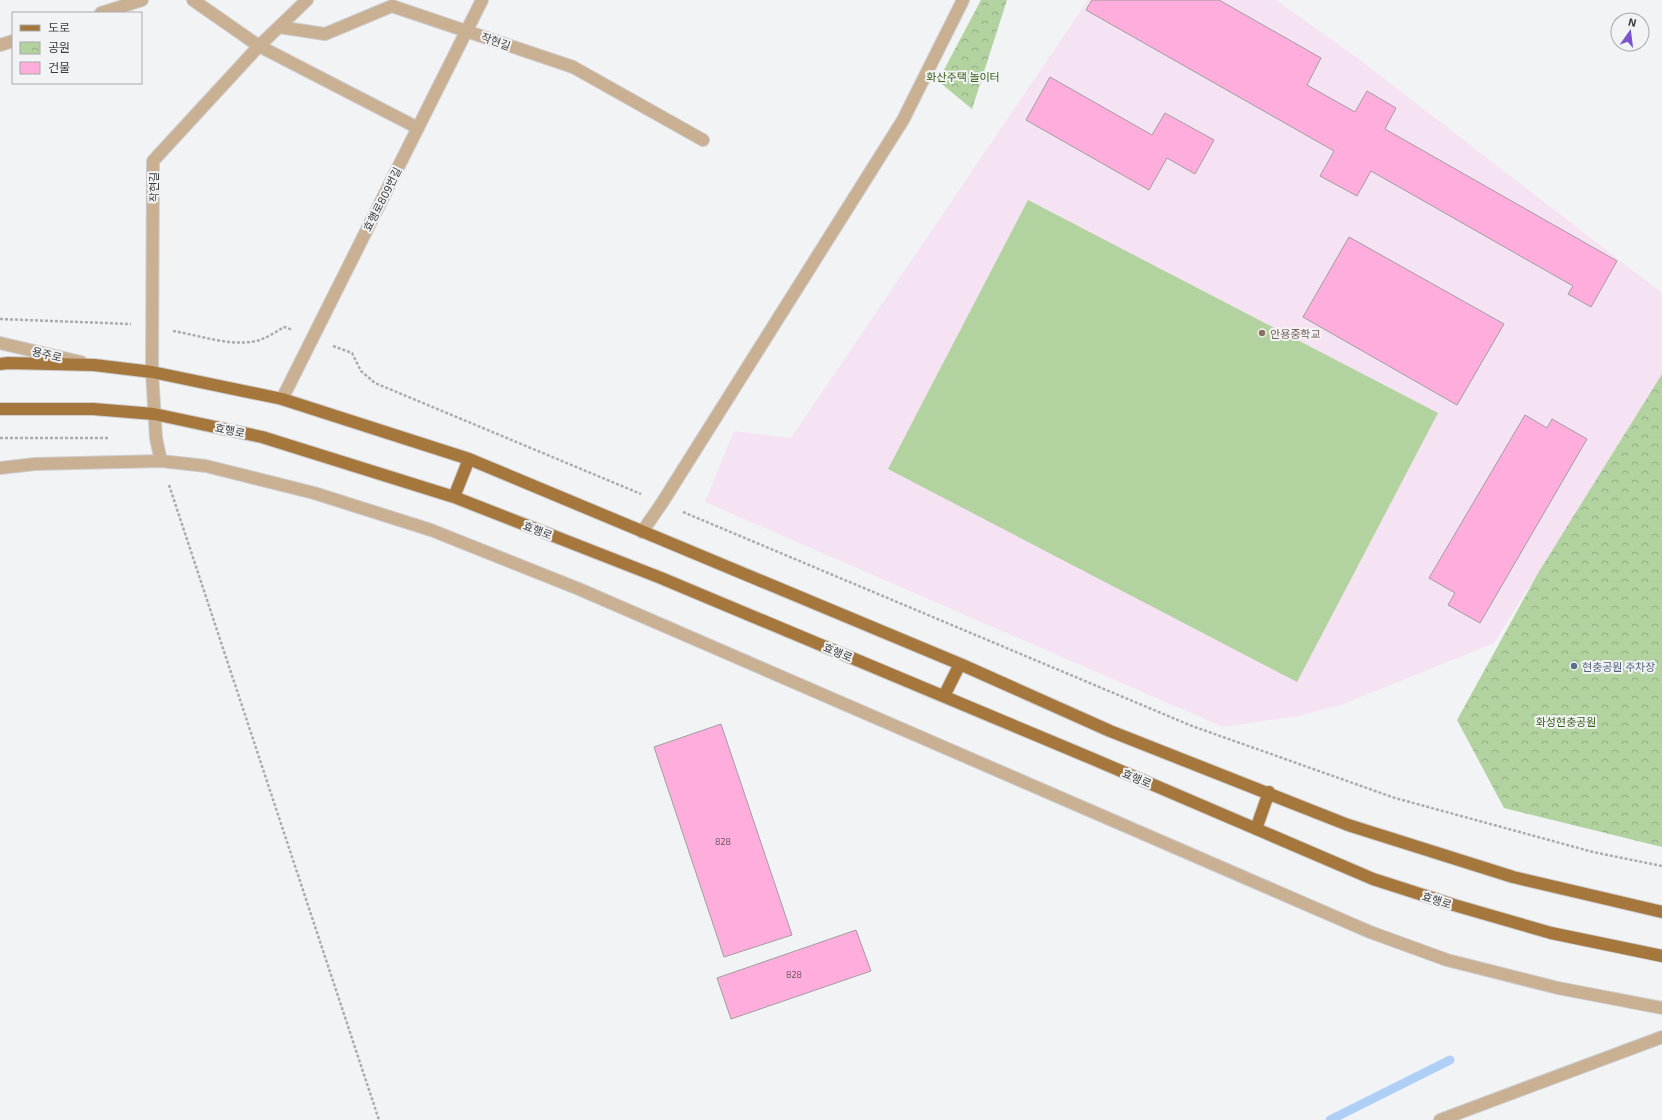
<svg xmlns="http://www.w3.org/2000/svg" width="1662" height="1120" font-family="'Exo 2','Noto Sans KR',sans-serif">
<style>
.education{fill:#f5e2f3}
.park{fill:url(#park-crowns)}
.garden{fill:#b2d3a0}
.lines{fill:none;stroke-linecap:round;stroke-linejoin:round}
.stream{stroke:#afcff8;stroke-width:9}
.building{fill:#feaddc;stroke:#a09d9f}
.minor-casing{stroke:#ceced0;stroke-width:14}
.major-casing{stroke:#ceced0;stroke-width:14}
.path{stroke:#abacad;stroke-width:2.5;stroke-dasharray:3 2;stroke-linecap:butt}
.minor{stroke:#cab093;stroke-width:12}
.major{stroke:#a5773d;stroke-width:12}
.education-dot{fill:#8d6e63;stroke:#f2f3f5;stroke-width:1.5}
.service-dot{fill:#5c6f8a;stroke:#f2f3f5;stroke-width:1.5}
.labels{text-anchor:middle;dominant-baseline:central;stroke-width:4;stroke-linejoin:round;paint-order:stroke}
.number-label{font-size:9px;fill:#6c5865}
.street-label{font-size:11px;fill:#3c3c3d;stroke:#f2f3f5}
.park-label{font-size:11px;fill:#345e13;stroke:#f2f3f5}
.education-label{font-size:11px;fill:#785e54;stroke:#f2f3f5;text-anchor:start}
.service-label{font-size:11px;fill:#4e5e75;stroke:#f2f3f5;text-anchor:start}
</style>
<defs>
<pattern id="park-crowns" width="20" height="18" patternUnits="userSpaceOnUse"><rect width="20" height="18" fill="#b2d3a0"/><path d="M2 6a3 3 0 1 1 6 0M12 15a3 3 0 1 1 6 0" fill="none" stroke="#92ac84"/></pattern>
</defs>
<rect width="100%" height="100%" fill="#f2f3f5"/>
<path class="education" d="M 1088,0 L 1276,0 L 1356,57 L 1662,293 L 1662,374 L 1494,643 L 1341,705 L 1298,716 L 1223,727 L 705,502 L 734,431 L 791,438 Z"/>
<path class="park" d="M 981,0 L 1007,0 L 972,109 L 938,81 Z
M 1662,374 L 1662,847 L 1504,808 L 1457,720 L 1538,573 Z"/>
<path class="garden" d="M 1028,200 L 1438,413 L 1297,682 L 888,469 Z"/>
<g class="lines">
<path class="stream" d="M 1330,1120 L 1450,1060"/>
</g>
<path class="building" d="M 1092,0 L 1219,0 L 1321,58 L 1307,85 L 1355,112 L 1367,91 L 1396,108 L 1385,129 L 1617,261 L 1591,307 L 1568,294 L 1573,286 L 1371,171 L 1357,196 L 1320,176 L 1334,151 L 1086,10 Z
M 1050,77 L 1152,135 L 1165,113 L 1214,140 L 1195,174 L 1167,158 L 1149,190 L 1026,120 Z
M 1349,237 L 1504,324 L 1457,405 L 1303,317 Z
M 1525,415 L 1547,428 L 1552,419 L 1587,439 L 1480,623 L 1448,605 L 1455,593 L 1429,578 Z
M 721,724 L 792,935 L 724,957 L 654,747 Z
M 856,930 L 871,971 L 731,1019 L 717,978 Z"/>
<g class="lines">
<defs>
<path id="minor" d="M 193,0 L 259,46 L 418,128
M 101,13 L 142,0
M 279,27 L 325,34 L 392,6 L 573,67 L 703,140
M 0,45 L 13,41
M 0,343 L 81,362
M 282,399 L 482,0
M 161,461 L 156,438 L 152,372 L 153,161 L 259,46 L 307,0
M 0,468 L 35,464 L 161,461 L 206,466 L 314,493 L 431,530 L 579,589 L 1370,932 L 1447,960 L 1558,988 L 1662,1008
M 642,532 L 662,503 L 903,120 L 963,0
M 1440,1120 L 1662,1037"/>
<path id="major" d="M 0,364 L 8,363 L 94,365 L 152,372 L 282,399 L 469,459 L 960,664 L 1110,731 L 1348,825 L 1513,877 L 1662,912
M 0,409 L 93,409 L 154,414 L 262,437 L 454,497 L 661,578 L 1093,759 L 1373,879 L 1454,905 L 1551,933 L 1662,956
M 454,497 L 469,459
M 944,696 L 960,664
M 1256,829 L 1269,792"/>
</defs>
<use href="#minor" class="minor-casing"/>
<use href="#major" class="major-casing"/>
<path class="path" d="M 0,319 L 131,324
M 173,331 C 198,335 225,345 250,342 C 263,341 274,333 284,327 L 293,330
M 333,346 L 352,353 L 361,371 L 375,383 L 641,494
M 0,438 L 109,438
M 169,485 L 379,1120
M 683,512 L 1192,726 L 1395,798 L 1593,852 L 1662,866"/>
<use href="#minor" class="minor"/>
<use href="#major" class="major"/>
</g>
<circle class="education-dot" cx="1262" cy="333" r="4"/>
<circle class="service-dot" cx="1574" cy="666" r="4"/>
<g class="labels">
<g class="number-label">
<text x="723" y="841">828</text>
<text x="794" y="974">828</text>
</g>
<g class="street-label">
<text transform="translate(496 41) rotate(19)">작현길</text>
<text transform="translate(153 187) rotate(-90)">작현길</text>
<text transform="translate(382 199) rotate(-63)">효행로809번길</text>
<text transform="translate(47 354) rotate(13)">용주로</text>
<text transform="translate(230 430) rotate(12)">효행로</text>
<text transform="translate(538 530) rotate(21)">효행로</text>
<text transform="translate(838 652) rotate(23)">효행로</text>
<text transform="translate(1137 778) rotate(23)">효행로</text>
<text transform="translate(1437 900) rotate(18)">효행로</text>
</g>
<g class="park-label">
<text x="963" y="76">화산주택 놀이터</text>
<text x="1566" y="721">화성현충공원</text>
</g>
<g class="education-label">
<text x="1270" y="333">안용중학교</text>
</g>
<g class="service-label">
<text x="1582" y="666">현충공원 주차장</text>
</g>
</g>
<rect x="12" y="12" width="130" height="72" fill="#f2f3f5" stroke="#a9aaab"/>
<rect x="20" y="25" width="20" height="6" fill="#a5773d" stroke="#a9aaab"/>
<text x="48" y="32" font-size="12" fill="#3c3c3d">도로</text>
<rect x="20" y="42" width="20" height="12" fill="url(#park-crowns)" stroke="#a9aaab"/>
<text x="48" y="52" font-size="12" fill="#3c3c3d">공원</text>
<rect x="20" y="62" width="20" height="12" fill="#feaddc" stroke="#a9aaab"/>
<text x="48" y="72" font-size="12" fill="#3c3c3d">건물</text>
<g transform="translate(1630 32) rotate(14)"><circle r="19" fill="#f2f3f5" stroke="#a9aaab"/>
<path d="M0-3L7 15L0 10L-7 15Z" fill="#7b54ce"/>
<text y="-6" font-size="11" font-weight="bold" text-anchor="middle" fill="#3c3c3d">N</text>
</g>
</svg>
